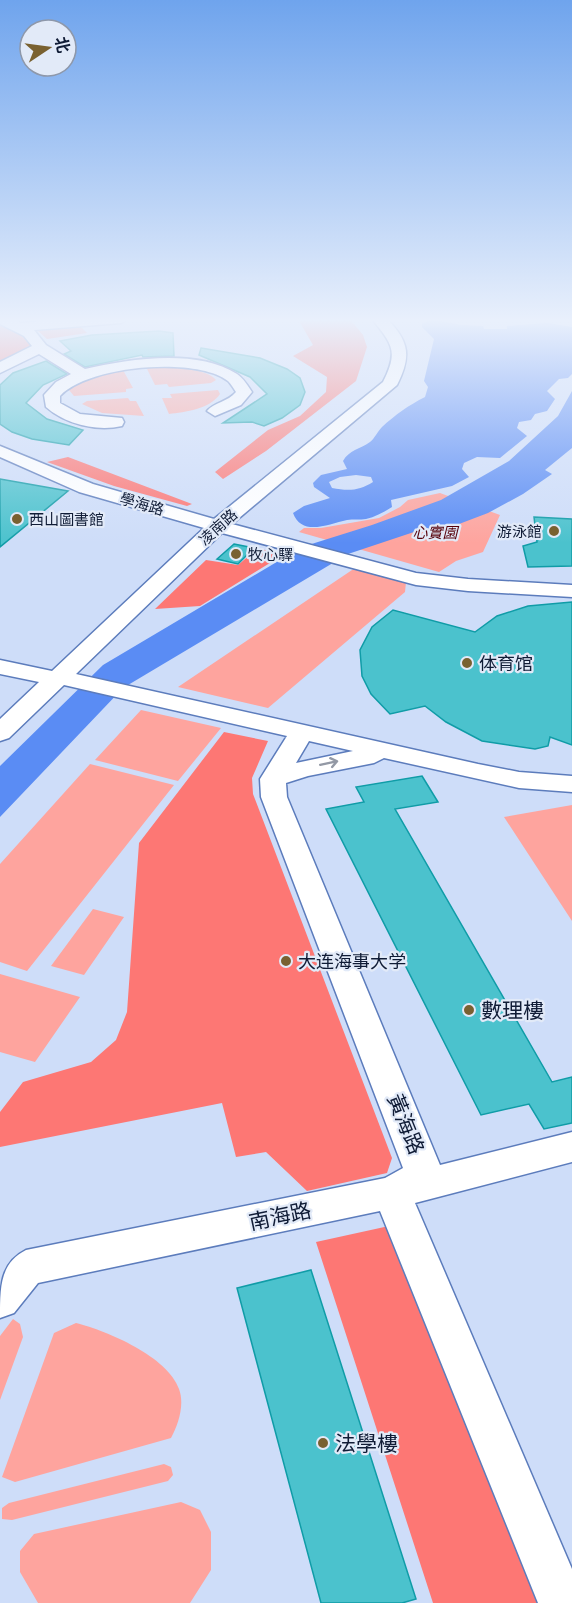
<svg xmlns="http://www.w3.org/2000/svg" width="572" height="1603" font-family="'Source Serif 4','Noto Sans SC',serif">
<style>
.green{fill:#fea49e}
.forest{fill:#fd7774}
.water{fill:#5a8cf4;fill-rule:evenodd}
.building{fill:#4bc2cd;stroke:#109ca7;stroke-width:1.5}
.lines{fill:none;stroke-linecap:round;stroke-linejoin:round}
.street-casing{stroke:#5c7cbc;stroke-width:3}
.street{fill:#fff;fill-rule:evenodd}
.oneway{stroke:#9399a5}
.poi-dot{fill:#796131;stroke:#e2eaf8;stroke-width:2}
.labels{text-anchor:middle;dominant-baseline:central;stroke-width:4.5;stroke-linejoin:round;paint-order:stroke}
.far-street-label{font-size:15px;fill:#101c36;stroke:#e2eaf8}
.far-poi-label{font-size:15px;fill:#101c36;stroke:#e2eaf8;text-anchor:start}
.far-park-label{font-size:15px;font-style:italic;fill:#56000a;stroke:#e2eaf8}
.poi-label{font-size:18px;fill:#101c36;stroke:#e2eaf8;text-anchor:start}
.near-poi-label{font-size:21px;fill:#101c36;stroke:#e2eaf8;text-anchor:start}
.near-street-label{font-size:21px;fill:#101c36;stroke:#e2eaf8}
</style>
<rect width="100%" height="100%" fill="#ceddf9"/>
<path class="green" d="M 146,367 C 162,367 207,367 216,380 L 211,383 L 169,387 L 167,384 L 155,385 Z
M 123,370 L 133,388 L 126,389 L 126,392 L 74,396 L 69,390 C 80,375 107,374 123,370 Z
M 218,390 L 220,394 C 210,409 185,412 169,414 L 162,398 L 172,398 L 170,394 Z
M 128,398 L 130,401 L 136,401 L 144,416 L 102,413 L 82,404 L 87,401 Z
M 440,493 L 500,515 L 483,552 L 456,561 L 439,572 L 299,532 L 304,528 L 321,528 L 379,518 L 400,507 L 408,500 Z
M 355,568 L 406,582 L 405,592 L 268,708 L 178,687 Z
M 141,710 L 221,728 L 178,781 L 95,760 Z
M 90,764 L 174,785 L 27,971 L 0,962 L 0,864 Z
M 572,805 L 572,921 L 504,817 Z
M 93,909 L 124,917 L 84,975 L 51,966 Z
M 0,974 L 80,997 L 35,1062 L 0,1052 Z
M 13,1319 L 20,1324 L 23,1337 L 0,1400 L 0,1336 Z
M 76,1323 C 108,1331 168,1357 179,1389 C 185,1405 178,1425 171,1438 L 15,1482 L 2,1477 L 54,1333 Z
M 164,1464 L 171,1467 L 173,1475 L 168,1481 L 12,1520 L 2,1519 L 2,1508 L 9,1503 Z
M 181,1502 L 200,1510 L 211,1532 L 211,1570 L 190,1603 L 38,1603 L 20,1572 L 20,1551 L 34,1534 Z"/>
<path class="forest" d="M 298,319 L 350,319 L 363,335 L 367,347 L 356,381 L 266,451 L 223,479 L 215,472 L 268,430 L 300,416 L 326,392 L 327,377 L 293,356 L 313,345 Z
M 0,325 L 21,335 L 31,344 L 29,349 L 0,364 Z
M 80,326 L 87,333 L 47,339 L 37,330 Z
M 68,457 L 192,504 L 187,506 L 114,486 L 47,462 Z
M 258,548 L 283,555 L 200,606 L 155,609 L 206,560 L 238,565 Z
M 224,732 L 268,741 L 252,778 L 253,794 L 392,1158 L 387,1173 L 307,1191 L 266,1152 L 236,1157 L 222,1103 L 0,1147 L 0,1112 L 23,1082 L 91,1062 L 116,1040 L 127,1012 L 139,843 Z
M 389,1226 L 537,1603 L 433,1603 L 316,1242 Z"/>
<path class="water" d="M 431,319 L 461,325 L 483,326 L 484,329 L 507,329 L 507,326 L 547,323 L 572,327 L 572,374 L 568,378 L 559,379 L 547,391 L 555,399 L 547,411 L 535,414 L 531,420 L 519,422 L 517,428 L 527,436 L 500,458 L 477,457 L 464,463 L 462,469 L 469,477 L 452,486 L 391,500 L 392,507 C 384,512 375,517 366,519 C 360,520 353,519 347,520 C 328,524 302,537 293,513 L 304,506 L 330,498 L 314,487 L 313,483 L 321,475 L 347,469 L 343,461 C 349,450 360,449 370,442 C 375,438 377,432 382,427 C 395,415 409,405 425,397 L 428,387 L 424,381 L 434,339 L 422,327 L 422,324 ZM 356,475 L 371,477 L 373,482 C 359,491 348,491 332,488 L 329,482 L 340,477 Z
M 572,391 L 572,448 L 545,470 L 552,474 L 523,494 L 488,513 L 459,524 L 417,531 L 348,554 L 123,688 L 0,817 L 0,766 L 103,665 L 302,547 L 372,525 L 441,500 L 509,461 L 558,416 Z"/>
<path class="building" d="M 159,331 L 173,333 L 174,356 L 143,357 L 142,355 L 85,367 L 64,354 L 71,351 L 60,341 L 92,335 Z
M 201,348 L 260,358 L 287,369 L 300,378 L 305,392 L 300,405 L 282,418 L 264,426 L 252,422 L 223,423 L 267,394 L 250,377 L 199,355 Z
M 46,361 L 67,374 L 43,385 L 26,403 L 47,419 L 83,430 L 69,445 L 32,439 L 12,432 L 0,424 L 0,385 L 13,373 Z
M 0,479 L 68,491 L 0,547 Z
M 534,517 L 572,519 L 572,566 L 528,567 L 523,546 L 537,542 Z
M 234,544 L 254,548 L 238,564 L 217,559 Z
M 572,602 L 572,745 L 550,737 L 548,746 L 535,749 L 482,741 L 446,722 L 425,706 L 390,714 L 371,694 L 362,676 L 360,650 L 372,627 L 393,610 L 475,632 L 497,616 L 528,606 Z
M 422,776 L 438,802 L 395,809 L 552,1082 L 572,1077 L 572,1123 L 544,1129 L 529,1104 L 481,1115 L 326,809 L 364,802 L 356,787 Z
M 311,1270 L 416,1599 L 402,1603 L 321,1603 L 237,1288 Z"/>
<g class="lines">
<defs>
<path id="street" d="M 0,319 L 13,319 L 21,323 L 68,319 L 128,319 L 121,323 L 34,330 L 46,345 L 85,369 C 128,359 197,348 237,374 C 243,378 248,386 252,392 L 241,405 L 215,416 L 207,411 C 214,402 228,402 236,392 C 234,389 231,384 228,381 C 195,356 87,366 60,396 L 60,403 L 80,414 L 122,418 L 124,422 L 122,426 C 97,432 65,424 46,407 L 44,395 L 56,382 L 71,374 L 39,354 L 0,373 L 0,362 L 32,346 L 24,336 L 0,324 Z
M 372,319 L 387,319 C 410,342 411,357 397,385 L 232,524 L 416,573 L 468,579 L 572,585 L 572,597 L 468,591 L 416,585 L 222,533 L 76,674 L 478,764 L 519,772 L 572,776 L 572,792 L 519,788 L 384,758 L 374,763 L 308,776 L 286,783 L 287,797 L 440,1165 L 572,1132 L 572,1162 L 415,1203 L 572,1569 L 572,1603 L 538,1603 L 380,1211 L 38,1283 L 14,1313 L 0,1318 C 0,1287 0,1263 26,1250 L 385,1178 L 403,1168 L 261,797 L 260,779 L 287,736 L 64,685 L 9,738 L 0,741 L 0,719 L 39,682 L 0,674 L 0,660 L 52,671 L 204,528 L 79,492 L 0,457 L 0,446 L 93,484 L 214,519 L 383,382 C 399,351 392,344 372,319 ZM 309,741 L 353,751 L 296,763 Z"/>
</defs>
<use href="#street" class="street-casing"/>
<use href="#street" class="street"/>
</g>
<defs><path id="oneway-shaft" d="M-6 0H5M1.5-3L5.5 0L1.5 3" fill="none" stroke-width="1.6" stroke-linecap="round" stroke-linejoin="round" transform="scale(1.5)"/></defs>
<use class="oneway" href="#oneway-shaft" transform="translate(329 763) rotate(-12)"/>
<linearGradient id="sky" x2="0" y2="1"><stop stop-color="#6fa4ed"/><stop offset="0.59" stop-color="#e9f0fc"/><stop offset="1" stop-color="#e9f0fc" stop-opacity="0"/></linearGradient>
<rect width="572" height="543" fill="url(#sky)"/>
<g class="poi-dot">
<circle cx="17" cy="519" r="6"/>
<circle cx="554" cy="531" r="6"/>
<circle cx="236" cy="554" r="6"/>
<circle cx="467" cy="663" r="6"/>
<circle cx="286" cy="961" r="6"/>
<circle cx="469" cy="1010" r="6"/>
<circle cx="323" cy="1443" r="6"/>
</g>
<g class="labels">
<g class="far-street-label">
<text transform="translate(142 504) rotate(16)">學海路</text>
<text transform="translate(218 527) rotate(-42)">凌南路</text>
</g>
<g class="far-poi-label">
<text x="29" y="519">西山圖書館</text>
<text x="542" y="531" text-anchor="end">游泳館</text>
<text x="248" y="554">牧心驛</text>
</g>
<g class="far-park-label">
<text x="435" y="532">心實園</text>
</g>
<g class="poi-label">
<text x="479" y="663">体育馆</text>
<text x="298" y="961">大连海事大学</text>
</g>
<g class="near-poi-label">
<text x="481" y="1010">數理樓</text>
<text x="335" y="1443">法學樓</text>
</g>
<g class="near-street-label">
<text transform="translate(406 1124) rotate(68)">黃海路</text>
<text transform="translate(280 1216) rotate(-12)">南海路</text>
</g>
</g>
<g transform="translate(48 48) rotate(77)"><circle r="28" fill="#e2eaf8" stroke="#8e98aa" stroke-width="1.5"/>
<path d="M0-4.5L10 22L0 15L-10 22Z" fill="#796131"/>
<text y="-9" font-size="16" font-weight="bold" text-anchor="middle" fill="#101c36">北</text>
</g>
</svg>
